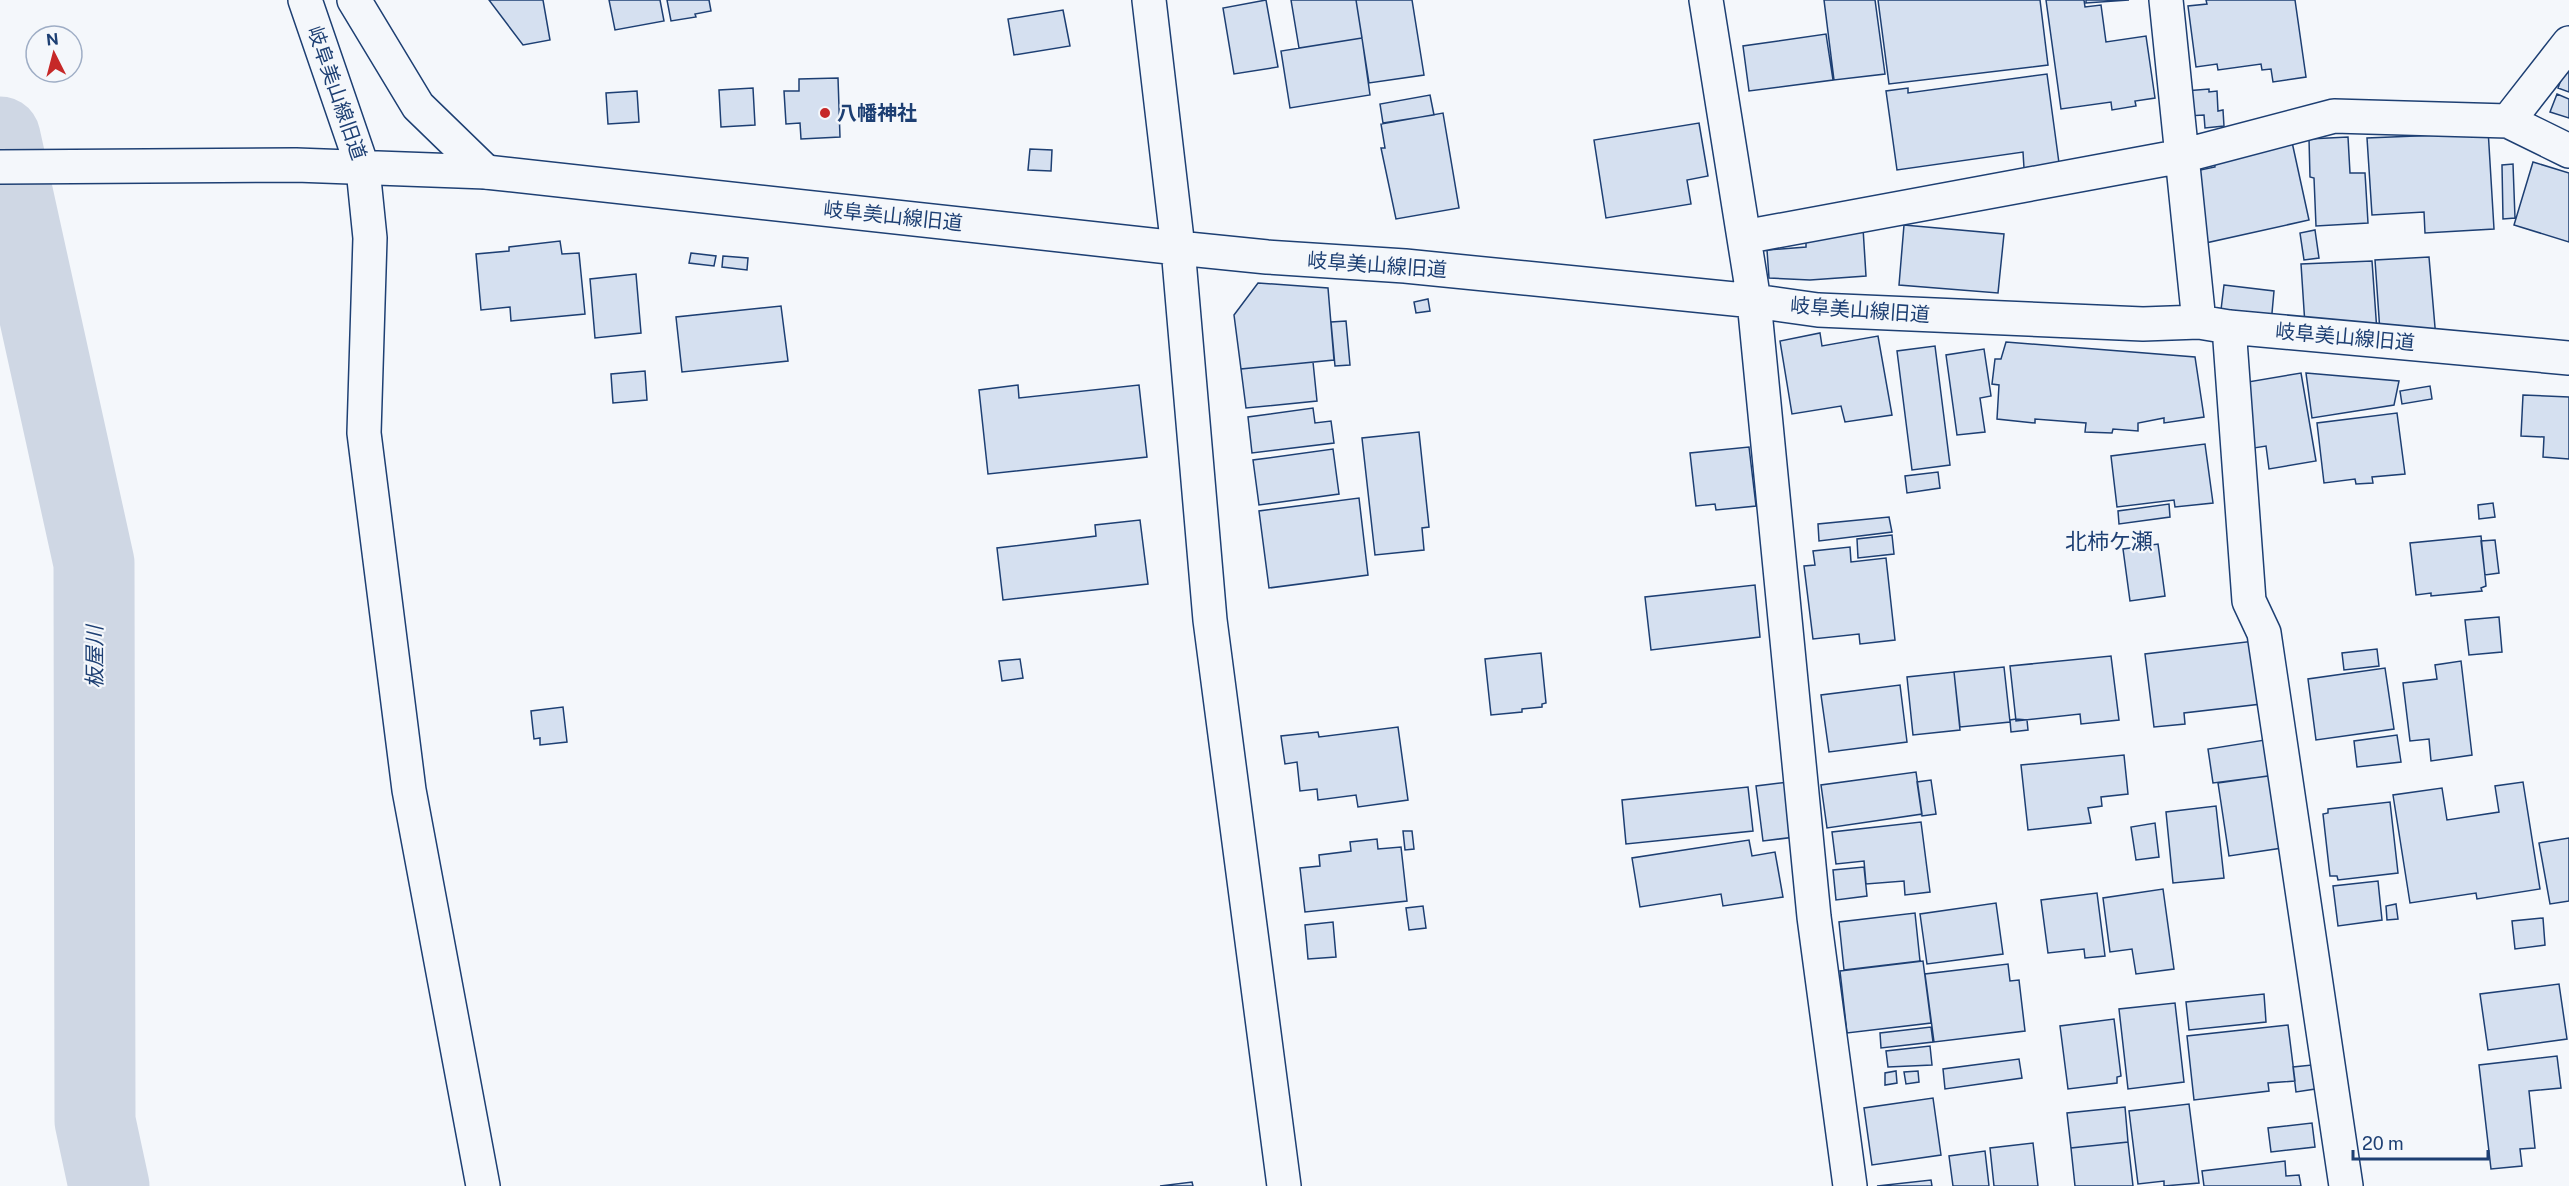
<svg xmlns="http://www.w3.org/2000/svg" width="2569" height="1186" font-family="'Public Sans','Noto Sans JP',sans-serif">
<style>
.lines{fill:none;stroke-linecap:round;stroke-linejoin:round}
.river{stroke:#cfd7e4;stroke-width:81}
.building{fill:#d5e0f0;stroke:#1d3f73;stroke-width:1.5}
.street-casing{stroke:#1d3f73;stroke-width:36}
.secondary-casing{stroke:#1d3f73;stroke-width:36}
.street{stroke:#f4f7fb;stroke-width:33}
.secondary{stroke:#f4f7fb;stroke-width:33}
.poi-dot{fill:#c62828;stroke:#f4f7fb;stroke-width:2}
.labels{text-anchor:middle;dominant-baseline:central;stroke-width:4.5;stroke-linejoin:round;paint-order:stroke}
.street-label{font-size:20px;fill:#1d3f73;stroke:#f4f7fb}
.poi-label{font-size:20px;font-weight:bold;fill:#1d3f73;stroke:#f4f7fb;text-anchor:start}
.water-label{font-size:21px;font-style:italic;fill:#1d3f73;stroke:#f4f7fb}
.quarter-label{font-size:22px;fill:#1d3f73;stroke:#f4f7fb}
</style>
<rect width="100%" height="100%" fill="#f4f7fb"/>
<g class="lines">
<path class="river" d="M 0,137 L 94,563 L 95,1121 L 109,1186"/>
</g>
<path class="building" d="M 489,0 L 543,0 L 550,40 L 523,45 Z
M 609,0 L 660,0 L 664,21 L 615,30 Z
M 667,0 L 709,0 L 711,11 L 695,14 L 696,17 L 671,21 Z
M 1266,0 L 1278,67 L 1234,74 L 1223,8 Z
M 1291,0 L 1356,0 L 1362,38 L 1299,48 Z
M 1356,0 L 1412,0 L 1424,75 L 1369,83 Z
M 1824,0 L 1875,0 L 1885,74 L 1834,80 Z
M 1878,0 L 2040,0 L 2048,65 L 1889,84 Z
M 2046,0 L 2084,0 L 2085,7 L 2101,5 L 2106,42 L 2146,36 L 2155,98 L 2135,101 L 2136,106 L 2112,110 L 2111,102 L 2061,109 Z
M 2086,0 L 2129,0 L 2086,3 Z
M 2206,0 L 2295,0 L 2306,77 L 2273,82 L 2271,69 L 2262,70 L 2261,64 L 2218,70 L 2217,64 L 2196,67 L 2188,6 L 2207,4 Z
M 1063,10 L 1070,46 L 1014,55 L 1008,19 Z
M 1826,34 L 1833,80 L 1749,91 L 1743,46 Z
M 1362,38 L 1370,95 L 1290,108 L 1281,51 Z
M 2569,57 L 2569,92 L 2558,88 Z
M 2047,74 L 2059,163 L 2024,168 L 2023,152 L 1897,170 L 1886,91 L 1908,88 L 1908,93 Z
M 838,78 L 840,137 L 801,139 L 800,123 L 786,124 L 784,91 L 799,91 L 799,79 Z
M 753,88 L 755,125 L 721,127 L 719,90 Z
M 2209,89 L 2209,92 L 2217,91 L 2218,111 L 2223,110 L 2224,126 L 2205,128 L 2204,115 L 2187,116 L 2185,91 Z
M 637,91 L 639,122 L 608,124 L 606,93 Z
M 2557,94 L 2569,99 L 2569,118 L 2550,112 Z
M 1430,95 L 1434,115 L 1383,123 L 1380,104 Z
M 1443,113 L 1459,208 L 1396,219 L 1381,148 L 1385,148 L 1381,124 Z
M 1699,123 L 1708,176 L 1687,180 L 1691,204 L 1606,218 L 1594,140 Z
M 2488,129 L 2494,229 L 2425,233 L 2424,212 L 2372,215 L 2367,138 L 2440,135 Z
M 2348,137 L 2350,173 L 2365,173 L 2368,223 L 2316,226 L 2314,178 L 2310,177 L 2309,139 Z
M 2292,142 L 2309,220 L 2201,244 L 2186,173 L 2215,167 L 2214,160 Z
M 1030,149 L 1052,150 L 1051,171 L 1028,170 Z
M 2533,162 L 2569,173 L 2569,242 L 2514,225 Z
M 2513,164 L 2515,218 L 2503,219 L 2502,165 Z
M 1904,225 L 2004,234 L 1998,293 L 1899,285 Z
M 1863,228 L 1866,276 L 1810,280 L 1769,278 L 1767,250 L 1806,247 L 1806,240 Z
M 2315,230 L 2319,258 L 2304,260 L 2300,233 Z
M 560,241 L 562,254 L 579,253 L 585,314 L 511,321 L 510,307 L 481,310 L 476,254 L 509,251 L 509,247 Z
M 691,253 L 716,256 L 714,266 L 689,263 Z
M 723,256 L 748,258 L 747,270 L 722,267 Z
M 2429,257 L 2436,339 L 2380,332 L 2375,260 Z
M 2372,261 L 2377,332 L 2305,325 L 2301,264 Z
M 636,274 L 641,333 L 595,338 L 590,279 Z
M 1258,283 L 1328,288 L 1334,360 L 1241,369 L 1234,315 Z
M 2224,285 L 2274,291 L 2271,324 L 2220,318 Z
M 1428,299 L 1430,311 L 1416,313 L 1414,302 Z
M 781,306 L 788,361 L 682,372 L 676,317 Z
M 1346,321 L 1350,365 L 1335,366 L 1331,322 Z
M 1820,333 L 1822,346 L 1878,336 L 1892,415 L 1845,422 L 1841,406 L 1792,414 L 1780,341 Z
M 2006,342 L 2195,357 L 2204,417 L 2164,423 L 2164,418 L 2138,423 L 2138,431 L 2113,429 L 2112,433 L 2085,432 L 2086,423 L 2035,419 L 2035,423 L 1997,419 L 1999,385 L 1992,384 L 1995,359 L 2001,359 Z
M 1935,346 L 1950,465 L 1912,470 L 1897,351 Z
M 1984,349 L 1991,396 L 1980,398 L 1985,432 L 1957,435 L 1946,355 Z
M 1313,362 L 1317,401 L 1246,408 L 1241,369 Z
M 645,371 L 647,400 L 613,403 L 611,374 Z
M 2301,373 L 2316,461 L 2269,469 L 2266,446 L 2235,451 L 2224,386 Z
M 2306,373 L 2399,381 L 2394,405 L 2312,418 Z
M 1018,385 L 1019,398 L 1139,385 L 1147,457 L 988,474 L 979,390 Z
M 2430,386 L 2432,399 L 2402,404 L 2400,391 Z
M 2523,395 L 2569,397 L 2569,459 L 2543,457 L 2544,437 L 2521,436 Z
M 1313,408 L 1315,423 L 1331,421 L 1334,443 L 1252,453 L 1248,417 Z
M 2397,413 L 2405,474 L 2372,477 L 2373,483 L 2356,484 L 2355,479 L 2324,483 L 2317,423 Z
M 1419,432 L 1429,527 L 1422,528 L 1424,550 L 1375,555 L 1362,438 Z
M 2205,444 L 2213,503 L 2175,507 L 2174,500 L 2117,507 L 2111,456 Z
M 1749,447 L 1756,506 L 1716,510 L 1715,504 L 1696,506 L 1690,453 Z
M 1333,449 L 1339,494 L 1259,505 L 1253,460 Z
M 1938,472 L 1940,488 L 1907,493 L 1905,476 Z
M 1359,498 L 1368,575 L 1269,588 L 1259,511 Z
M 2493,503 L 2495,517 L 2479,519 L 2478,505 Z
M 2169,504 L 2170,517 L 2119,524 L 2118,511 Z
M 1889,517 L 1892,532 L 1819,541 L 1818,524 Z
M 1140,520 L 1148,584 L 1003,600 L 997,548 L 1096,536 L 1095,525 Z
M 1892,535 L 1894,554 L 1858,558 L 1857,539 Z
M 2481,536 L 2486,586 L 2481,588 L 2482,591 L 2431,596 L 2431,593 L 2416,595 L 2410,543 Z
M 2495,540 L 2499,573 L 2485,575 L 2481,541 Z
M 2158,544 L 2165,596 L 2130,601 L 2123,549 Z
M 1850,547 L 1851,562 L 1886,558 L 1895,640 L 1860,644 L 1859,634 L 1813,639 L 1804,566 L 1815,565 L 1813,551 Z
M 1755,585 L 1760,637 L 1651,650 L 1645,597 Z
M 2499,617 L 2502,652 L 2469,655 L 2465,620 Z
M 2263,640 L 2270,703 L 2184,713 L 2185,724 L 2154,727 L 2145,654 Z
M 2377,649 L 2379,666 L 2344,670 L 2342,653 Z
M 1541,653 L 1546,703 L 1542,704 L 1542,707 L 1522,709 L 1522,712 L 1491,715 L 1485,659 Z
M 2111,656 L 2119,720 L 2081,724 L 2080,714 L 2016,721 L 2010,666 Z
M 1020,659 L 1023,678 L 1002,681 L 999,661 Z
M 2461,661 L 2472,755 L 2431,761 L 2429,739 L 2410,741 L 2403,683 L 2437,679 L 2435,665 Z
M 2004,667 L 2010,722 L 1960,727 L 1954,672 Z
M 2385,668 L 2394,729 L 2316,740 L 2308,679 Z
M 1954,672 L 1960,730 L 1913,735 L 1907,677 Z
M 1900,685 L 1907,742 L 1829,752 L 1821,695 Z
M 563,707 L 567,742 L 540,745 L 540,738 L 534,739 L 531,711 Z
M 2016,719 L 2027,720 L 2028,730 L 2011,732 L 2010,720 Z
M 1398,727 L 1408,800 L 1358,807 L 1356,795 L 1318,800 L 1317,789 L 1300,791 L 1297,762 L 1285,764 L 1281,736 L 1318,732 L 1319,737 Z
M 2397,735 L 2401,762 L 2357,767 L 2354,741 Z
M 2271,739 L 2276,775 L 2213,783 L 2208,749 Z
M 2124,755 L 2128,794 L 2101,797 L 2102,806 L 2088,808 L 2091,823 L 2028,830 L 2021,765 Z
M 1916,772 L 1922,814 L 1827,828 L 1821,785 Z
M 2274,775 L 2282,848 L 2229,856 L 2218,783 Z
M 1931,780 L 1936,814 L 1922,816 L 1917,782 Z
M 1789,782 L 1795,837 L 1763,841 L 1756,786 Z
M 2523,782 L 2540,889 L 2477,899 L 2476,893 L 2410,903 L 2393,795 L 2442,788 L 2447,820 L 2499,812 L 2495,786 Z
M 1748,787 L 1753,831 L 1626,844 L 1622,800 Z
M 2390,802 L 2398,873 L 2338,880 L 2337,876 L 2330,876 L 2323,814 L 2328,813 L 2328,809 Z
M 2216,806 L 2224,878 L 2173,883 L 2166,812 Z
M 1921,822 L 1930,892 L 1905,895 L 1904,881 L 1866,884 L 1864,861 L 1836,864 L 1832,832 Z
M 2155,823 L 2159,857 L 2136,860 L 2131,827 Z
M 1403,831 L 1412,831 L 1414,849 L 1405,850 Z
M 2569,838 L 2569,901 L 2550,904 L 2539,843 Z
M 1377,839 L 1378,849 L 1401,847 L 1407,901 L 1305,912 L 1300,868 L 1320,866 L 1319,855 L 1351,851 L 1350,842 Z
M 1749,840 L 1752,856 L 1775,852 L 1783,897 L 1723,906 L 1721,894 L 1640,907 L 1632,858 Z
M 1864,867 L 1867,896 L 1836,900 L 1833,870 Z
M 2378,881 L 2382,920 L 2338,926 L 2333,886 Z
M 2163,889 L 2174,969 L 2136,974 L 2132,949 L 2110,952 L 2103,898 Z
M 2097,893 L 2105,956 L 2085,958 L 2084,949 L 2048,953 L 2041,900 Z
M 1996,903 L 2003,954 L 1927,964 L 1920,914 Z
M 2396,904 L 2398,919 L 2387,920 L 2386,906 Z
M 1423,906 L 1426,928 L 1409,930 L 1406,908 Z
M 1915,913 L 1920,961 L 1844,970 L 1839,922 Z
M 2543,918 L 2545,945 L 2515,949 L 2512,921 Z
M 1333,922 L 1336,957 L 1308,959 L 1305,925 Z
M 1923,961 L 1931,1023 L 1847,1033 L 1840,971 Z
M 2008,964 L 2010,981 L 2019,980 L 2025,1031 L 1934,1042 L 1925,974 Z
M 2559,984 L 2567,1039 L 2488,1050 L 2480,994 Z
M 2264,994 L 2266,1022 L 2189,1030 L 2186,1002 Z
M 2175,1003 L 2184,1082 L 2128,1089 L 2119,1009 Z
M 2114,1019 L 2121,1076 L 2117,1077 L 2117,1083 L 2068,1089 L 2060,1026 Z
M 2288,1025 L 2295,1081 L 2268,1083 L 2269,1091 L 2194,1100 L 2187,1036 Z
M 1931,1027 L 1933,1042 L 1881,1048 L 1880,1033 Z
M 1930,1046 L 1932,1065 L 1888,1067 L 1886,1051 Z
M 2557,1056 L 2561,1088 L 2529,1091 L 2535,1148 L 2520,1149 L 2522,1166 L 2491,1169 L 2479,1065 Z
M 2019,1059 L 2022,1078 L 1945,1089 L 1943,1069 Z
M 2312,1065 L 2315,1089 L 2296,1092 L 2293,1067 Z
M 1896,1071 L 1897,1083 L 1885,1085 L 1885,1073 Z
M 1918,1071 L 1919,1082 L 1906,1084 L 1904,1072 Z
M 1933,1098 L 1941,1155 L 1872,1165 L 1864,1108 Z
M 2189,1104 L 2199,1183 L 2164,1186 L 2164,1181 L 2138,1184 L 2129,1111 Z
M 2125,1107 L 2128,1142 L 2071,1148 L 2067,1113 Z
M 2312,1123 L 2315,1147 L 2271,1152 L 2268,1128 Z
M 2128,1142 L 2133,1186 L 2075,1186 L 2071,1148 Z
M 2033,1143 L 2038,1186 L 1994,1186 L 1990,1148 Z
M 1985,1151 L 1989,1186 L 1953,1186 L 1949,1156 Z
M 2285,1161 L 2286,1176 L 2299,1175 L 2301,1186 L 2204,1186 L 2202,1171 Z
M 1931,1180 L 1932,1186 L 1877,1186 Z
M 1192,1182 L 1193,1186 L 1160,1186 Z"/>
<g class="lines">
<defs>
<path id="street" d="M 354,0 L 418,106 L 486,172
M 1149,0 L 1178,248 L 1267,257 L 1405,266 L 1754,301 L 1818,310 L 2143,324 L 2199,322 L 2229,327 L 2569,358
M 1706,0 L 1754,301 L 1814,917 L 1850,1186
M 2166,0 L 2199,322
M 2508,121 L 2569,43
M 363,169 L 370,238 L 364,433 L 409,790 L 483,1186
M 1744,237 L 2182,156 L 2334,116 L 2508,121 L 2569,151
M 2229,327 L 2249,601 L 2264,633 L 2346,1186"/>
<path id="secondary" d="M 305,0 L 363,169
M 0,167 L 296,165 L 486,172 L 1178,248 L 1210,620 L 1284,1186"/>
</defs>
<use href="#street" class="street-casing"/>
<use href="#secondary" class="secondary-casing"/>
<use href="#street" class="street"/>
<use href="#secondary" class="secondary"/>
</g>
<circle class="poi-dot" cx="825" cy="113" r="6"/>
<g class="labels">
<g class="street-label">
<text transform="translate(337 93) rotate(71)">岐阜美山線旧道</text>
<text transform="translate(893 216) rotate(6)">岐阜美山線旧道</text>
<text transform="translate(1377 265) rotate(4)">岐阜美山線旧道</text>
<text transform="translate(1860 310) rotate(4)">岐阜美山線旧道</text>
<text transform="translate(2345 337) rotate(5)">岐阜美山線旧道</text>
</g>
<g class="poi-label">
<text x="837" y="113">八幡神社</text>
</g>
<g class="water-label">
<text transform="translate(94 657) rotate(-90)">板屋川</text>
</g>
<g class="quarter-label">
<text x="2109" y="541">北柿ケ瀬</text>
</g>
</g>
<g transform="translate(54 54) rotate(354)"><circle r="28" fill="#f4f7fb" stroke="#9eadc5" stroke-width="1.5"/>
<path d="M0-4.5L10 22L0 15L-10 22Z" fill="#c62828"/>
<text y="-9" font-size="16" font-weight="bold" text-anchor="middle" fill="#1d3f73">N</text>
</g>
<path d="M2353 1150v9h135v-9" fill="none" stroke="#1d3f73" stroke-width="3"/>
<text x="2362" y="1150" font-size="18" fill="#1d3f73" stroke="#f4f7fb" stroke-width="4.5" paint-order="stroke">20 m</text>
</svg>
